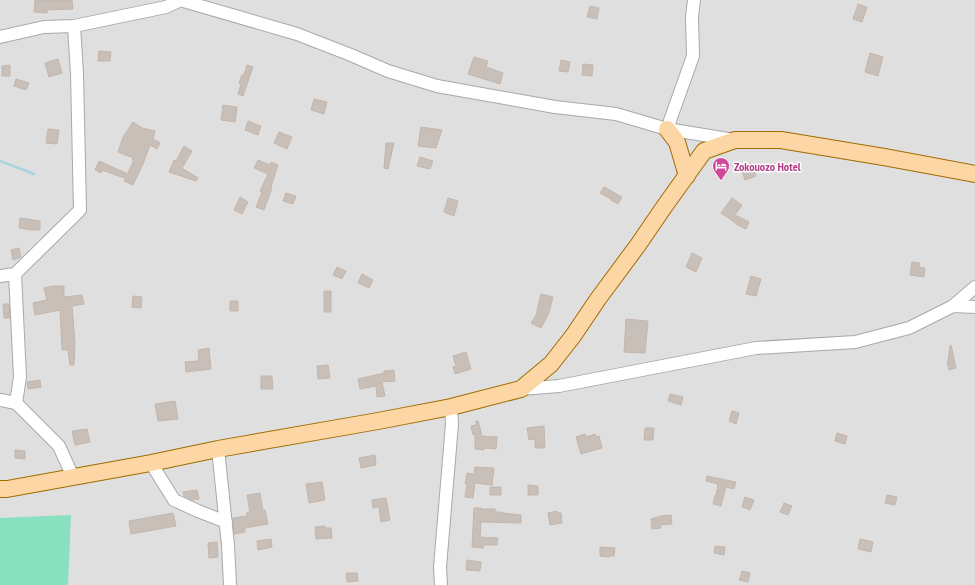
<svg xmlns="http://www.w3.org/2000/svg" width="975" height="585" font-family="'PT Sans Narrow',sans-serif">
<style>
.residential{fill:#e0dfdf}
.pitch{fill:#88e0be}
.lines{fill:none;stroke-linecap:round;stroke-linejoin:round}
.stream{stroke:#aad3df;stroke-width:2.5}
.building{fill:#c7bfb8;stroke:#c4b6ab}
.minor-casing{stroke:#a9a9a9;stroke-width:14}
.major-casing{stroke:#a06b00;stroke-width:18}
.minor{stroke:#fff;stroke-width:12}
.major{stroke:#fcd6a4;stroke-width:16}
.labels{text-anchor:middle;dominant-baseline:central;stroke-width:3;stroke-linejoin:round;paint-order:stroke}
.hotel-label{font-size:12px;font-weight:bold;fill:#b23c85;stroke:#fff;text-anchor:start}
</style>
<rect width="100%" height="100%" fill="#f2efe9"/>
<path class="residential" d="M 0,0 L 975,0 L 975,585 L 0,585 Z"/>
<path class="pitch" d="M 71,515 L 68,585 L 0,585 L 0,518 Z"/>
<g class="lines">
<path class="stream" d="M 0,161 L 34,174"/>
</g>
<path class="building" d="M 35,0 L 72,0 L 73,9 L 47,10 L 47,13 L 34,12 Z
M 858,4 L 867,7 L 862,22 L 853,19 Z
M 590,6 L 599,8 L 597,19 L 587,17 Z
M 99,51 L 111,52 L 110,61 L 98,61 Z
M 870,53 L 883,57 L 878,76 L 865,72 Z
M 474,57 L 488,61 L 486,67 L 503,73 L 500,84 L 468,74 Z
M 58,59 L 62,73 L 49,77 L 45,63 Z
M 561,60 L 570,62 L 568,72 L 559,71 Z
M 583,64 L 593,65 L 592,76 L 582,75 Z
M 10,65 L 10,76 L 2,76 L 2,66 Z
M 247,65 L 253,67 L 243,96 L 238,94 L 241,84 L 239,83 L 242,75 L 244,75 Z
M 16,79 L 29,83 L 26,90 L 14,86 Z
M 314,99 L 327,102 L 324,114 L 311,110 Z
M 223,105 L 237,107 L 235,122 L 221,120 Z
M 248,121 L 261,126 L 258,135 L 245,130 Z
M 133,122 L 142,128 L 155,131 L 153,139 L 160,143 L 157,149 L 150,145 L 143,164 L 133,185 L 124,181 L 134,160 L 132,160 L 133,158 L 118,152 L 123,137 Z
M 421,127 L 442,130 L 436,148 L 418,146 Z
M 48,129 L 59,130 L 57,144 L 46,143 Z
M 279,132 L 292,137 L 287,149 L 274,143 Z
M 386,143 L 394,143 L 388,169 L 384,168 Z
M 184,146 L 192,151 L 182,168 L 198,178 L 196,181 L 169,172 L 174,160 L 176,161 Z
M 420,157 L 433,161 L 430,169 L 417,166 Z
M 258,160 L 270,165 L 271,162 L 278,165 L 271,187 L 272,188 L 264,210 L 256,207 L 262,192 L 260,191 L 268,174 L 254,168 Z
M 99,161 L 126,173 L 124,178 L 102,170 L 101,173 L 95,170 Z
M 751,163 L 756,176 L 745,180 L 741,167 Z
M 604,187 L 622,197 L 618,204 L 611,200 L 611,199 L 600,193 Z
M 286,193 L 296,196 L 293,204 L 283,201 Z
M 240,197 L 248,202 L 242,214 L 234,210 Z
M 448,198 L 458,201 L 454,216 L 444,212 Z
M 732,198 L 742,205 L 735,215 L 749,222 L 746,229 L 736,224 L 736,223 L 721,213 Z
M 20,218 L 40,221 L 40,230 L 31,230 L 19,228 Z
M 19,248 L 21,257 L 13,260 L 11,250 Z
M 692,253 L 702,258 L 696,272 L 686,267 Z
M 912,262 L 920,263 L 919,267 L 925,268 L 924,277 L 910,275 Z
M 337,267 L 346,271 L 342,279 L 333,275 Z
M 362,274 L 373,280 L 369,288 L 358,283 Z
M 751,276 L 761,279 L 756,296 L 746,294 Z
M 52,286 L 64,286 L 64,297 L 82,295 L 84,304 L 72,306 L 75,343 L 74,365 L 70,365 L 68,350 L 62,350 L 60,310 L 35,315 L 33,303 L 47,300 L 44,288 Z
M 324,291 L 331,291 L 331,312 L 324,312 Z
M 541,294 L 553,297 L 549,313 L 541,328 L 531,323 L 536,315 Z
M 133,296 L 142,297 L 141,308 L 132,307 Z
M 230,301 L 238,301 L 238,311 L 230,311 Z
M 3,304 L 9,304 L 10,318 L 4,318 Z
M 626,319 L 648,321 L 645,353 L 624,352 Z
M 951,345 L 956,368 L 949,370 L 947,362 L 948,361 L 950,346 Z
M 209,348 L 211,369 L 186,372 L 185,362 L 199,361 L 198,350 Z
M 466,352 L 471,369 L 455,374 L 453,367 L 456,366 L 453,356 Z
M 328,365 L 330,378 L 318,379 L 317,366 Z
M 394,370 L 395,381 L 382,382 L 385,396 L 377,397 L 376,386 L 360,389 L 358,379 L 384,373 L 384,371 Z
M 261,376 L 272,376 L 273,389 L 261,389 Z
M 40,380 L 41,387 L 28,389 L 27,382 Z
M 670,394 L 683,397 L 681,405 L 668,401 Z
M 175,401 L 178,419 L 158,421 L 155,404 Z
M 732,411 L 739,413 L 736,424 L 729,421 Z
M 476,421 L 478,421 L 482,436 L 497,437 L 496,449 L 484,448 L 484,450 L 475,449 L 475,434 L 473,435 L 471,426 L 476,425 Z
M 544,426 L 545,448 L 535,448 L 535,439 L 529,440 L 527,428 Z
M 645,428 L 654,428 L 653,440 L 644,440 Z
M 87,429 L 90,442 L 75,445 L 72,431 Z
M 837,433 L 847,436 L 845,444 L 835,441 Z
M 585,434 L 586,437 L 595,434 L 596,437 L 599,436 L 602,448 L 581,454 L 576,437 Z
M 15,450 L 25,451 L 25,459 L 15,458 Z
M 375,455 L 376,465 L 361,468 L 359,458 Z
M 475,467 L 494,468 L 492,485 L 475,483 L 473,498 L 465,497 L 467,484 L 465,484 L 467,473 L 474,474 Z
M 707,476 L 736,482 L 734,489 L 726,487 L 721,506 L 713,504 L 715,495 L 716,496 L 718,484 L 706,481 Z
M 322,482 L 325,500 L 309,503 L 306,484 Z
M 528,485 L 538,486 L 538,495 L 528,495 Z
M 490,487 L 501,487 L 501,495 L 490,495 Z
M 197,490 L 199,499 L 192,500 L 184,496 L 183,492 Z
M 260,493 L 263,511 L 265,510 L 268,524 L 245,528 L 245,532 L 234,534 L 233,518 L 247,516 L 247,512 L 250,512 L 247,495 Z
M 887,495 L 897,497 L 895,505 L 885,503 Z
M 745,497 L 754,500 L 750,510 L 742,507 Z
M 386,498 L 390,520 L 381,522 L 379,507 L 373,508 L 372,500 Z
M 784,503 L 792,506 L 788,515 L 780,512 Z
M 474,508 L 481,508 L 481,509 L 495,509 L 495,512 L 502,512 L 502,513 L 521,515 L 521,523 L 481,522 L 480,537 L 498,538 L 497,545 L 484,545 L 483,548 L 472,547 Z
M 557,511 L 557,513 L 561,513 L 562,523 L 550,525 L 548,513 Z
M 173,513 L 176,526 L 131,534 L 129,521 Z
M 671,515 L 672,524 L 660,525 L 661,528 L 652,529 L 651,519 L 661,516 Z
M 325,526 L 325,528 L 331,528 L 332,538 L 316,539 L 315,527 Z
M 271,539 L 272,547 L 258,550 L 257,541 Z
M 860,539 L 873,542 L 871,552 L 858,549 Z
M 217,542 L 218,557 L 209,558 L 208,543 Z
M 715,546 L 725,547 L 724,555 L 714,553 Z
M 600,547 L 615,548 L 614,556 L 610,556 L 609,557 L 600,556 Z
M 467,560 L 481,562 L 480,571 L 466,570 Z
M 742,571 L 750,573 L 748,582 L 739,580 Z
M 346,573 L 357,573 L 358,581 L 347,582 Z"/>
<g class="lines">
<defs>
<path id="minor" d="M 180,0 L 297,34 L 351,55 L 388,71 L 437,86 L 555,107 L 616,114 L 667,129 L 734,140
M 0,37 L 44,27 L 74,26 L 166,7 L 181,0
M 667,129 L 693,56 L 692,17 L 694,0
M 0,276 L 15,274
M 953,306 L 975,307
M 521,389 L 559,386 L 756,348 L 855,342 L 909,328 L 953,306 L 975,287
M 0,400 L 16,403 L 59,446 L 73,477
M 16,403 L 20,377 L 15,274 L 80,210 L 77,74 L 74,26
M 218,449 L 228,545 L 230,585
M 151,463 L 174,500 L 198,511 L 226,522
M 441,585 L 440,567 L 452,424 L 451,407"/>
<path id="major" d="M 667,129 L 677,142 L 687,176
M 0,489 L 7,489 L 151,463 L 218,449 L 378,421 L 451,407 L 521,389 L 551,364 L 573,336 L 598,299 L 638,245 L 664,207 L 704,151 L 735,140 L 781,140 L 884,157 L 975,174"/>
</defs>
<use href="#minor" class="minor-casing"/>
<use href="#major" class="major-casing"/>
<use href="#minor" class="minor"/>
<use href="#major" class="major"/>
</g>
<defs>
<symbol id="hotel-pin" viewBox="-11 -11 22 30"><path d="M0 17L-7.5 6A9.5 9.5 0 1 1 7.5 6Z" fill="#d1479c" stroke="#fff"/><path d="M-6-4.5h1.5V1H6V5H4.5V3h-9V5H-6ZM-4 0a1.8 1.8 0 1 1 3.6 0ZM.5 0V-2.5h3Q6-2.5 6 0Z" fill="#fff"/></symbol>
</defs>
<g fill-rule="evenodd">
<use href="#hotel-pin" x="711" y="156" width="20" height="27"/>
</g>
<g class="labels">
<g class="hotel-label">
<text x="734" y="166">Zokouozo Hotel</text>
</g>
</g>
</svg>
